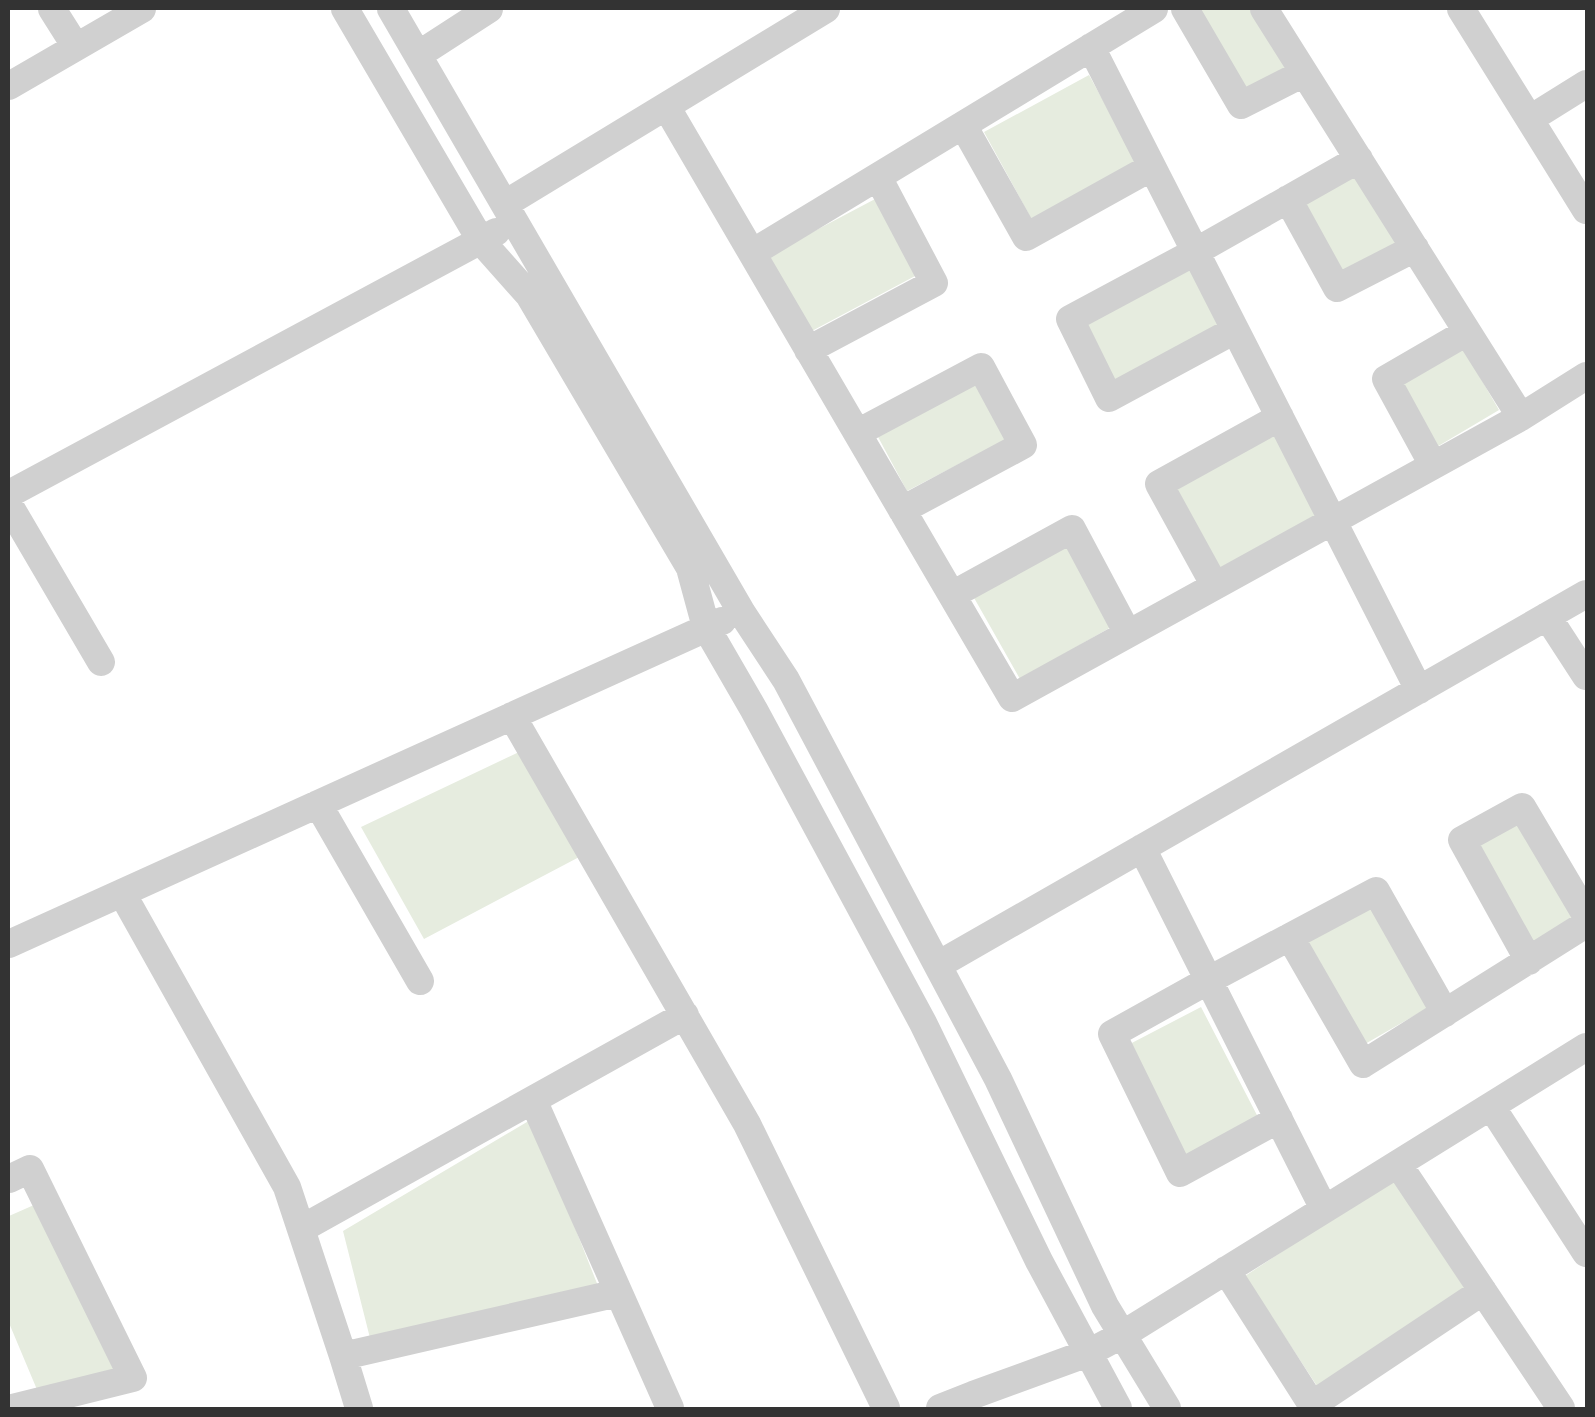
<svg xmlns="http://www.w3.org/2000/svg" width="1595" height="1417" font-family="Mulish,sans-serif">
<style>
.green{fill:#e6ecdf}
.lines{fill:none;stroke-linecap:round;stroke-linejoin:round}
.minor{stroke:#d0d0d0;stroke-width:28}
</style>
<rect width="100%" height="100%" fill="#fff"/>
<path class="green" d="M 1196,9 L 1254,9 L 1289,67 L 1247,92 Z
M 1089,75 L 1138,164 L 1032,220 L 984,132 Z
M 1361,172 L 1400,243 L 1341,277 L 1301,206 Z
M 877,198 L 917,275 L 810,332 L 769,255 Z
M 1189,265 L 1222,327 L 1113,385 L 1080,324 Z
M 1463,348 L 1499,410 L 1435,448 L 1397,386 Z
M 977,382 L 1007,439 L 907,491 L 877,435 Z
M 1275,432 L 1321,515 L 1217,572 L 1171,489 Z
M 1066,543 L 1113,626 L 1020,679 L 973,596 Z
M 519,752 L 583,855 L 424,939 L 361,827 Z
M 1519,817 L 1579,917 L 1533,944 L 1473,845 Z
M 1372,904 L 1431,1006 L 1365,1044 L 1306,943 Z
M 1201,1007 L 1260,1121 L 1185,1159 L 1126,1046 Z
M 532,1119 L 600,1291 L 371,1342 L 343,1231 Z
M 1393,1179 L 1466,1288 L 1317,1386 L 1245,1276 Z
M 34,1205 L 118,1371 L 38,1392 L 9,1323 L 9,1216 Z"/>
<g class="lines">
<path class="minor" d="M 52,9 L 76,47
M 345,9 L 481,241 L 529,295 L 690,568 L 706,627 L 754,710 L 923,1023 L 1039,1261 L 1118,1408
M 391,9 L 742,613 L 786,680 L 998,1079 L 1105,1306 L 1167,1408
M 1185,9 L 1241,105 L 1304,73
M 1264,9 L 1521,417
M 1461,9 L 1586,210
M 1091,47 L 1419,690
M 418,55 L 489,9
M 9,86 L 142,9
M 666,106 L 1012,698 L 1521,417 L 1586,376
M 1530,119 L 1586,84
M 963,125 L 1026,237 L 1152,167
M 1288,199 L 1337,288 L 1415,248
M 505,204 L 826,9
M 752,253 L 1154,9
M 1235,330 L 1109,398 L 1070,319 L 1195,252 L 1359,159
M 808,350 L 934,283 L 878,177
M 857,433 L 981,367 L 1023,445 L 902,510
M 1433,465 L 1386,379 L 1467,332
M 9,494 L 496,232
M 9,505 L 101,662
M 1215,586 L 1159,484 L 1280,417
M 952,595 L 1072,529 L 1128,634
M 1547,616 L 1586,676
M 512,716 L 747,1124 L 886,1408
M 318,804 L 420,981
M 1142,848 L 1324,1209
M 122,893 L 287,1187 L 343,1356 L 359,1408
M 1290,937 L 1363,1064 L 1586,924
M 9,944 L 722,621
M 1529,961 L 1462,840 L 1522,807 L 1586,915
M 938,965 L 1586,594
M 533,1100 L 670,1408
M 1491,1106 L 1586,1253
M 1279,1119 L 1180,1173 L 1112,1034 L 1209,980 L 1376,891 L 1445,1013
M 1398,1164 L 1561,1408
M 9,1179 L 30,1169 L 133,1378 L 12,1408
M 301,1229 L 685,1015
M 1226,1270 L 1314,1408
M 343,1356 L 618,1293
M 1312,1405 L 1483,1291
M 940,1408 L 973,1395 L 1088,1353 L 1122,1335 L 1586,1047"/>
</g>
<rect width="1595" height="1417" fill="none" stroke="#333333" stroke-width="20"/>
</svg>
